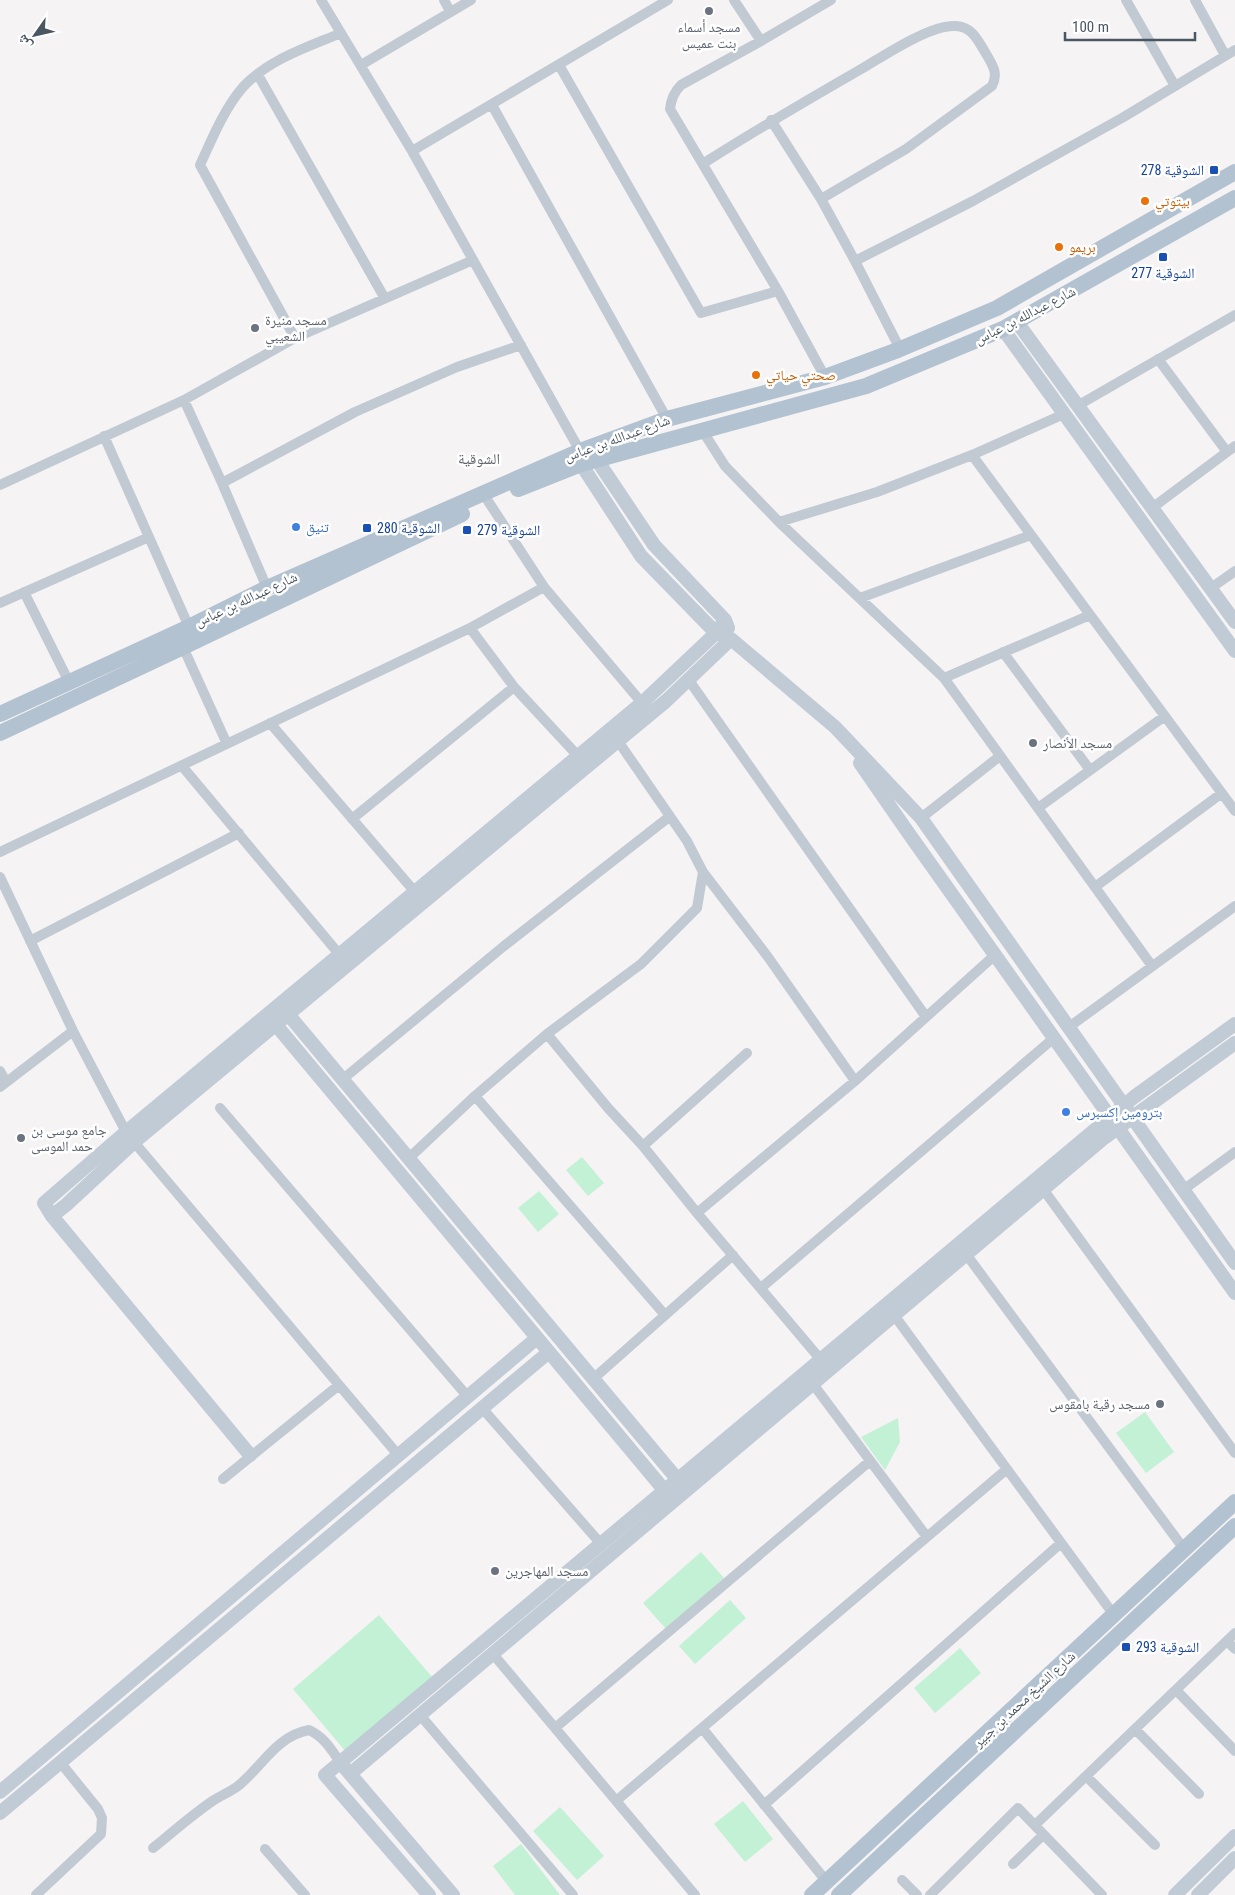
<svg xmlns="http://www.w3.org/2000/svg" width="1235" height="1895" font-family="'Roboto Condensed','Noto Naskh Arabic',sans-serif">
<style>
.green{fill:#c3f1d5}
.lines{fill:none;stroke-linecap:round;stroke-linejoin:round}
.street{stroke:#c1cad2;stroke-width:10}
.secondary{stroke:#c1cbd6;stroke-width:14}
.primary{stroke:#b3c2d1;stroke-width:16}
.worship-dot{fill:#6b7280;stroke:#fff;stroke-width:2}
.transit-dot{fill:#1a4fb4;stroke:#fff;stroke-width:2}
.food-dot{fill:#e8710a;stroke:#fff;stroke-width:2}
.shop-dot{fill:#3f7fe0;stroke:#fff;stroke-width:2}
.labels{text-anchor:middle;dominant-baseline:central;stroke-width:5;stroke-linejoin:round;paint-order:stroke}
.worship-label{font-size:14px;fill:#5b616d;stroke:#fff;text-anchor:start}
.transit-label{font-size:14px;fill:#164399;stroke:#fff;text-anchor:start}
.food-label{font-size:14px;fill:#c56008;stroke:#fff;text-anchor:start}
.street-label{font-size:14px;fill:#4a5661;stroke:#fff}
.shop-label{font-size:14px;fill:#366cbe;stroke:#fff;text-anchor:start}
.neighbourhood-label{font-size:15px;fill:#5f6368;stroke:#fff}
</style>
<rect width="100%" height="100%" fill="#f5f3f3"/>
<path class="green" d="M 582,1157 L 604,1183 L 588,1196 L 566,1170 Z
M 539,1191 L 559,1214 L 538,1232 L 518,1208 Z
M 1145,1412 L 1174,1452 L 1146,1473 L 1116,1433 Z
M 898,1418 L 900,1442 L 885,1470 L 861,1437 Z
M 701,1552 L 724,1578 L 666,1629 L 643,1603 Z
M 730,1600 L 746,1618 L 695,1664 L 679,1646 Z
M 379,1615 L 433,1678 L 346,1752 L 293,1689 Z
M 960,1648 L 981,1673 L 935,1713 L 914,1688 Z
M 743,1801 L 773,1839 L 745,1862 L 714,1824 Z
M 560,1807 L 604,1856 L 577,1880 L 533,1831 Z
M 521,1844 L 560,1895 L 515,1895 L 493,1866 Z"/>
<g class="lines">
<path class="street" d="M 321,0 L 412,151 L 580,451
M 444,0 L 450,11
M 734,0 L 761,41
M 1126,0 L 1175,86
M 1195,0 L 1225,55
M 361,65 L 471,0
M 559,65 L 701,313 L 778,291
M 258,75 L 384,297
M 492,105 L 667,419
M 771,120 L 821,199 L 855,261 L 900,349
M 412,151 L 668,0
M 704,163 C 756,130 809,99 863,68 C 885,55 931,24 956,26 C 972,27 977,39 985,52 C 992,64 999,73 992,86 L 906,149 L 821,199
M 855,261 L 973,201 L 1122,118 L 1235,50
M 295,338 L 200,165 C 212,139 224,109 243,87 C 269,59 308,47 341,33
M 1158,359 L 1227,452
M 825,377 L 778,291 L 670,109 C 671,99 674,92 681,85 L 761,41 L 831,0
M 184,400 L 222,483 L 267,588
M 1077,406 L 1235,315
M 702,430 L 725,466 L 779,522 L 944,678 L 1152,966
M 104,436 L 189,627
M 972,455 L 1235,811
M 222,483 L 355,412 L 457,367 L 521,345
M 0,485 L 184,400 L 295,338 L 473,260
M 488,501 L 544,587 L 642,703
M 1152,508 L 1235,446
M 779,522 L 877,492 L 972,455 L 1064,414
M 1211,588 L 1235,571
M 24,592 L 69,682
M 860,598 L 1031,535
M 0,603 L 149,537
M 470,628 L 514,687 L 578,756
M 183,647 L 227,744
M 1003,652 L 1090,770
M 944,678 L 1090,615
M 688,679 L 926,1017
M 270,723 L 415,892
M 182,766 L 339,954
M 1038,808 L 1165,716
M 921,818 L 1000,756
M 352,819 L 514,687
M 0,852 L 470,628 L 544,587
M 703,872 L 768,957 L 855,1081
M 0,877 L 73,1031 L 126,1132
M 1095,887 L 1222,793
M 30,941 L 239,833
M 1069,1027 L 1235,906
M 547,1034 L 608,1108 L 643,1146 L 697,1213 L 821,1360
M 0,1071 L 6,1082
M 343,1079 L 504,946 L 669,817
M 0,1087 L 73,1031
M 475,1096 L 665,1315
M 220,1108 L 468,1397
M 134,1142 L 399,1456
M 643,1146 L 747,1053
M 408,1159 L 475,1096 L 547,1034 L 641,964 L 697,908 L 703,872 L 687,841 L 618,741
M 1043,1189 L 1235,1453
M 1183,1190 L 1235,1152
M 697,1213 L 855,1081 L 995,955
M 966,1254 L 1184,1549
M 761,1288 L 1054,1038
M 894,1315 L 1114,1615
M 593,1379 L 733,1255
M 813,1384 L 927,1537
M 482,1408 L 601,1544
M 223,1479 L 339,1385
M 1227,1641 L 1235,1649
M 493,1654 L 695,1895
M 1176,1690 L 1235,1751
M 420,1715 L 573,1895
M 555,1728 L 870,1461
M 702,1728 L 827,1882
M 1135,1729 L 1199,1794
M 1086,1776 L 1155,1845
M 616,1801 L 1007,1469
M 764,1805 L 1061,1543
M 1035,1825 L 1235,1633
M 153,1848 C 173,1832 193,1814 214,1800 C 222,1795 230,1792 238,1786 C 262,1767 276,1736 309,1730 C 324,1737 331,1749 340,1762
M 265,1849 L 305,1895
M 1013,1864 L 1043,1835
M 902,1880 L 917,1895
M 36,1895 L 101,1834 L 102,1818 L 98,1809 L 60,1762
M 930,1895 L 1018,1808 L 1102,1895"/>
<path class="secondary" d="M 1017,322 L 1235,622
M 1003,329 L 1235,651
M 597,460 L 654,545 L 725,620 L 728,628
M 581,464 L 641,556 L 716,633 L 731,639 L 835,727 L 921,818 L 1235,1263
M 860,763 L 907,831 L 1235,1293
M 282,1007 L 678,1480
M 271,1019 L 665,1491
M 52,1216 L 66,1205 L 134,1142 L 666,701 L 731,639
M 250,1455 L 52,1216 L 44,1203 L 126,1132 L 642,703 L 716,633 L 725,620
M 345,1768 L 453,1895
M 350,1774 L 1104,1138 L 1235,1043
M 0,1792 L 537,1338
M 0,1813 L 549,1352
M 429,1895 L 325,1775 L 1134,1097 L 1235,1024
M 1175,1895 L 1235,1836
M 1198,1895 L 1235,1858"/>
<path class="primary" d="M 518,489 L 581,464 L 866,386 L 1003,329 L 1235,198
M 0,714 L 189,627 L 267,588 L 580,451 L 667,419 L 825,377 L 898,350 L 997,308 L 1235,172
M 0,733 L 183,647 L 462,514
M 812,1895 L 1235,1502
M 839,1895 L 1235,1526"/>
</g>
<g class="worship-dot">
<circle cx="709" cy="11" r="5"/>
<circle cx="255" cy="328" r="5"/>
<circle cx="1033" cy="743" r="5"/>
<circle cx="21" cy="1138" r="5"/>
<circle cx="1160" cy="1404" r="5"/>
<circle cx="495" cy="1571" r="5"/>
</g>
<g class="transit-dot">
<rect x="1209" y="165" width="10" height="10" rx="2.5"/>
<rect x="1158" y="252" width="10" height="10" rx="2.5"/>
<rect x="362" y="523" width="10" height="10" rx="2.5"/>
<rect x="462" y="525" width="10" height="10" rx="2.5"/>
<rect x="1121" y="1642" width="10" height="10" rx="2.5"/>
</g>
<g class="food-dot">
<circle cx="1145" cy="201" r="5"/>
<circle cx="1059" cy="247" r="5"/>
<circle cx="756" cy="375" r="5"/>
</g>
<g class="shop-dot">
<circle cx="296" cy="527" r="5"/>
<circle cx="1066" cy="1112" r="5"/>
</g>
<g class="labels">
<g class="worship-label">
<text x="709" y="27" text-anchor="middle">مسجد أسماء<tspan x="709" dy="16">بنت عميس</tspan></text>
<text x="265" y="320">مسجد منيرة<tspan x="265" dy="16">الشعيبي</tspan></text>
<text x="1043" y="743">مسجد الأنصار</text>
<text x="31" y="1130">جامع موسى بن<tspan x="31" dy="16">حمد الموسى</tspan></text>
<text x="1150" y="1404" text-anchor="end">مسجد رقية بامقوس</text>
<text x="505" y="1571">مسجد المهاجرين</text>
</g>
<g class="transit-label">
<text x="1204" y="170" text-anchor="end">الشوقية 278</text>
<text x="1163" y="273" text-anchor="middle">الشوقية 277</text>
<text x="377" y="528">الشوقية 280</text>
<text x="477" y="530">الشوقية 279</text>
<text x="1136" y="1647">الشوقية 293</text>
</g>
<g class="food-label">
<text x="1155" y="201">بيتوتي</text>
<text x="1069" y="247">بريمو</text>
<text x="766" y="375">صحتي حياتي</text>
</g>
<g class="street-label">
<text transform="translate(1025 315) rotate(-27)">شارع عبدالله بن عباس</text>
<text transform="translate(617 438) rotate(-20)">شارع عبدالله بن عباس</text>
<text transform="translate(246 599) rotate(-25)">شارع عبدالله بن عباس</text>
<text transform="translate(1024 1699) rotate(-43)">شارع الشيخ محمد بن جبير</text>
</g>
<g class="shop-label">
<text x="306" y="527">تنيق</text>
<text x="1076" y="1112">بترومين إكسبرس</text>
</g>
<g class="neighbourhood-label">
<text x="479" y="459">الشوقية</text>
</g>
</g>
<g transform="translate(35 35) rotate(236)" stroke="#ffffff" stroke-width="4" paint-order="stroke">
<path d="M0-4L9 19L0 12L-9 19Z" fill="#4a5661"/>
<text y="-8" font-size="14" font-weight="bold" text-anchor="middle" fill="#4a5661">ش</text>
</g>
<path d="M1065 32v8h130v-8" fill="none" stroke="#4a5661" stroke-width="2.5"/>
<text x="1072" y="32" font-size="15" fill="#4a5661" stroke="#ffffff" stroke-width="4" paint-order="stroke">100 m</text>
</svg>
